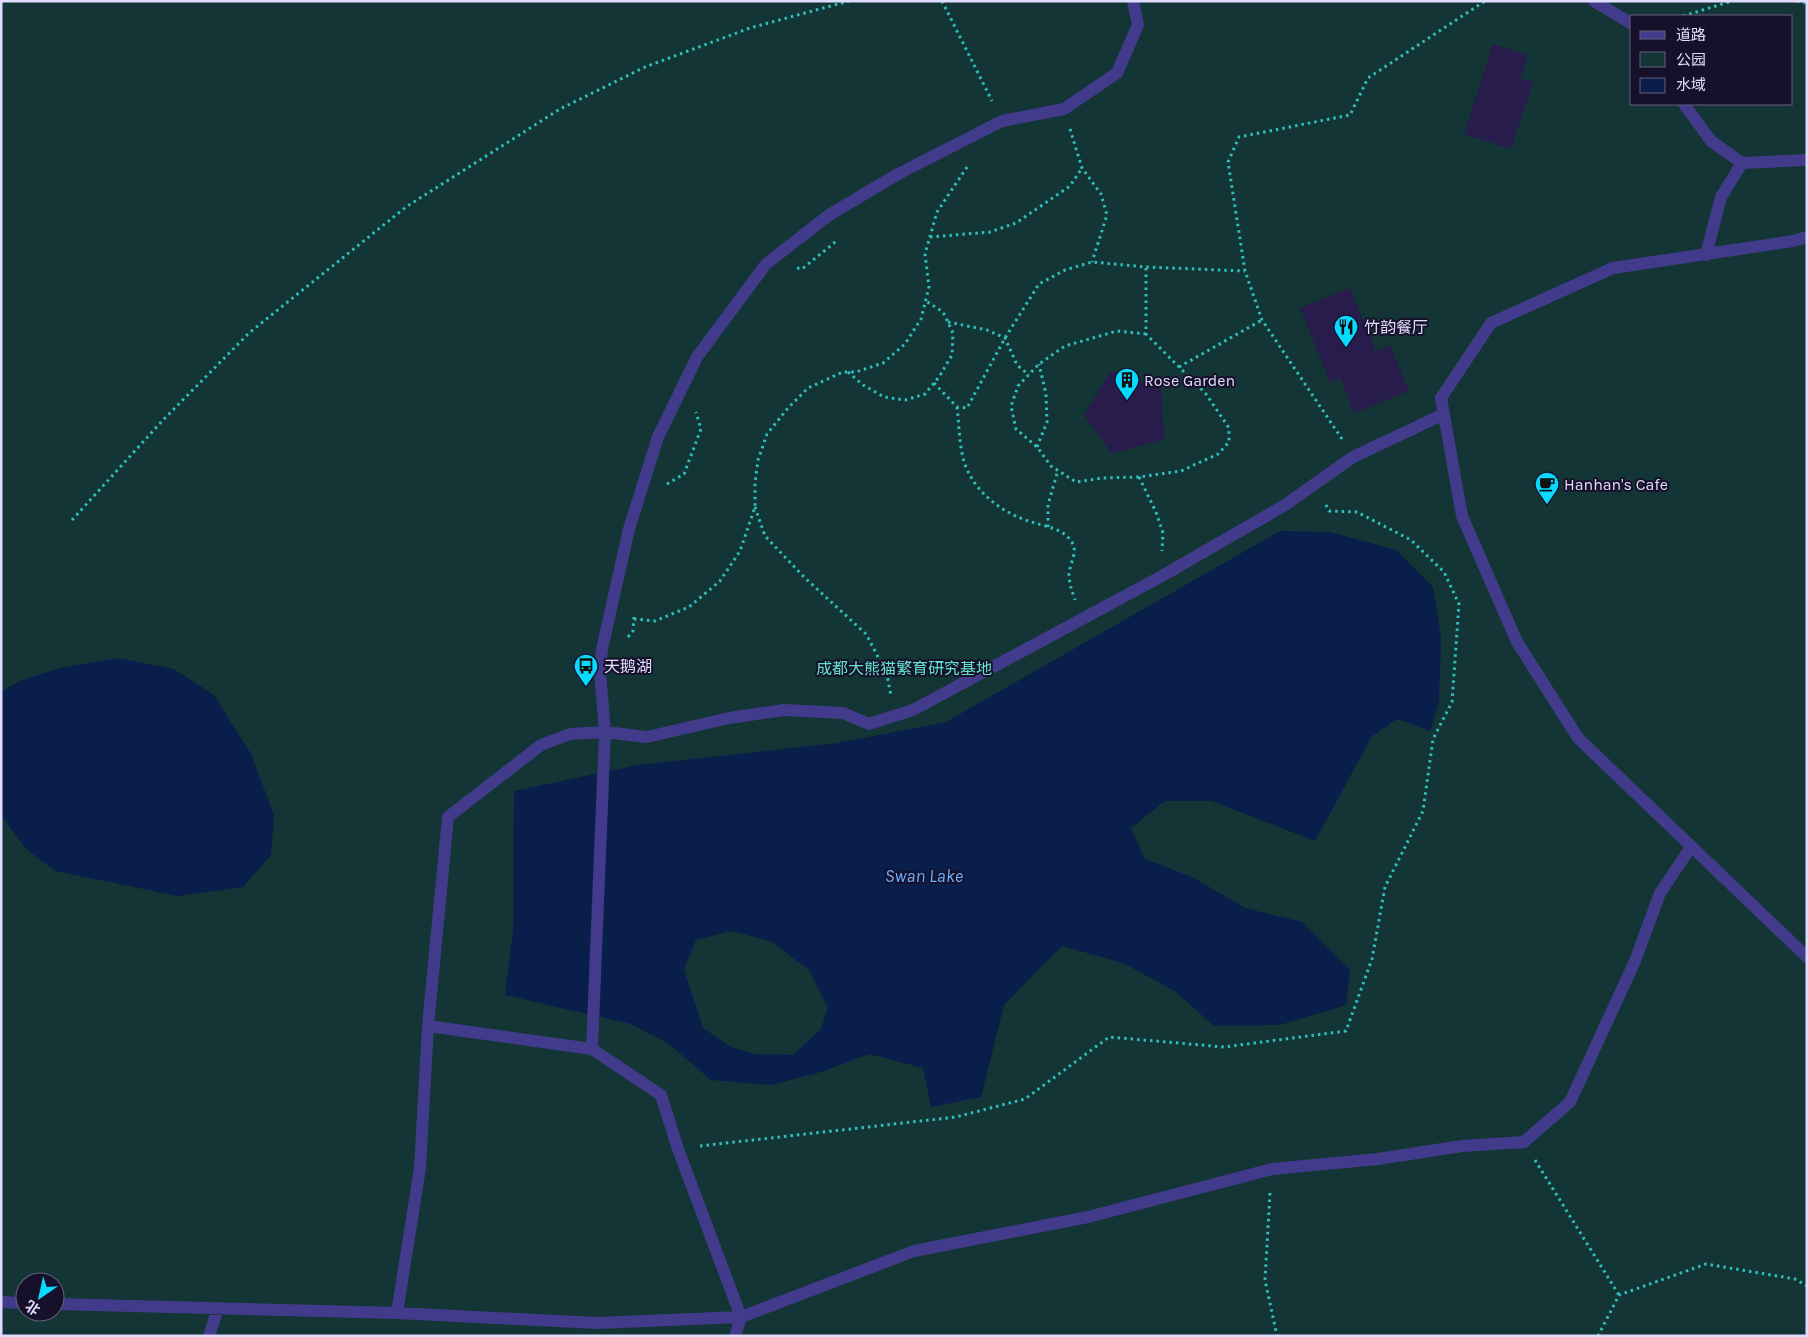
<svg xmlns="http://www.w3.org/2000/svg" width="1808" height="1337" font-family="Karla,'Noto Sans SC',sans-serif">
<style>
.green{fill:#133535;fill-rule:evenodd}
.water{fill:#0a1e4b;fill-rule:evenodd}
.building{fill:#281c4d}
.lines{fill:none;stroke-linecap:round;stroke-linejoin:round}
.path{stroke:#2ec0bf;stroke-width:3;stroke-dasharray:2.5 4;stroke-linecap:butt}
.minor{stroke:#423b8b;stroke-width:12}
.labels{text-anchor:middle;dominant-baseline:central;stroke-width:4;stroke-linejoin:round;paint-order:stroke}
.poi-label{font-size:16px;fill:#e1dbff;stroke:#16102b;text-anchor:start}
.park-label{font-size:16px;fill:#62e3ca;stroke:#16102b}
.water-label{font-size:18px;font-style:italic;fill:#69b1ff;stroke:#16102b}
</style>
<rect width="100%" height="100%" fill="#16102b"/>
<path class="green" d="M 1,1 L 1807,1 L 1807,1336 L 1,1336 ZM 1632,16 L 1792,16 L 1792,104 L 1632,104 ZM 25,1282 L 55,1282 L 55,1312 L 25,1312 Z"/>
<path class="water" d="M 1280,531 L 1330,532 L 1396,550 L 1433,587 L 1441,637 L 1439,702 L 1430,731 L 1397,719 L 1372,736 L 1315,841 L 1212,801 L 1165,801 L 1131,828 L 1145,859 L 1192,877 L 1245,908 L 1302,922 L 1350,970 L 1346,1005 L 1280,1025 L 1214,1026 L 1175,991 L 1123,963 L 1062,946 L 1004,1005 L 981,1097 L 931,1107 L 923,1068 L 869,1054 L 821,1072 L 771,1085 L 711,1080 L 669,1044 L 631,1024 L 505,995 L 513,931 L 514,791 L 638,765 L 838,743 L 946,722 ZM 731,931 L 770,941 L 809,970 L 828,1008 L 821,1029 L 793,1055 L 755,1054 L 731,1047 L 703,1028 L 684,969 L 696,940 Z
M 118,658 L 174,669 L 214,695 L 251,754 L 274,815 L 271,855 L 243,887 L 178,896 L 55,871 L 26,849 L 1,815 L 1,692 L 21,680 L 65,667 Z"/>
<path class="building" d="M 1493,44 L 1528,56 L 1520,78 L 1533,82 L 1511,149 L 1464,134 Z
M 1350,288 L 1376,351 L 1390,345 L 1409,391 L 1354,413 L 1340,378 L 1330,382 L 1300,308 Z
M 1111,371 L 1161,387 L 1164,439 L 1112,454 L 1084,415 Z"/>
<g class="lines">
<path class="path" d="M 942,1 L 992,101
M 1797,1 L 1807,3
M 1683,16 L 1732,1
M 1070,129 L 1082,168 L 1101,194 L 1107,215 L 1092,262
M 930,237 L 990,232 L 1016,223 L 1070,186 L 1082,168
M 797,268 L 802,269 L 834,243 L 835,240
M 948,322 L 987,330 L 1005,338 L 1017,365 L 1029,375
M 1146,334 L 1117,331 L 1065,346 L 1039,364 L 1018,386 L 1011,406 L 1016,429 L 1037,447 L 1051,466 L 1076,482 L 1103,478 L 1139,477 L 1181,471 L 1218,454 L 1229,442 L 1229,428 L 1206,394 L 1146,334 L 1146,267
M 1179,367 L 1262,320
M 848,372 L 863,385 L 884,397 L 905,400 L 925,394 L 939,377 L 952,355 L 953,333 L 943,312 L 926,301
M 934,383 L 957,407 L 967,408 L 1005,338 L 1039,284 L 1065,270 L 1092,262 L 1146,267 L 1245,271
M 957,407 C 959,422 959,438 962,453 C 968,488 1001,514 1035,523 C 1048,527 1063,529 1071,541 C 1079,551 1070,562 1069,574 C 1069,583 1072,591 1075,600
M 1342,439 L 1262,320 L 1245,271 L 1228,162 L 1239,137 L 1350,115 L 1368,78 L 1485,1
M 1037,447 L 1047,422 L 1046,394 L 1039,364
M 1139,477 L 1156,512 L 1163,533 L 1162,551
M 667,484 L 684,474 L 701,429 L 696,412
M 755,507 L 765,536 L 804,577 L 866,634 L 887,674 L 891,696
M 72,520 L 163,420 L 249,333 L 406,207 L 560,109 L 645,67 L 750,28 L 849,1
M 1048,527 L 1048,505 L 1058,470
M 634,619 L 655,621 L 689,607 L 720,581 L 740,551 L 755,507 L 755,483 L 758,460 L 767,434 L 788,408 L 808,388 L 843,372 L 856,372 L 883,363 L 905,344 L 921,319 L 929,287 L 925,254 L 937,212 L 969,164
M 628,637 L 633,631 L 634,617
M 700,1146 L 956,1117 L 1025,1099 L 1109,1037 L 1224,1047 L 1346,1031 L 1372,959 L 1385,887 L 1423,811 L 1433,739 L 1452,702 L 1459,604 L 1444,572 L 1411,540 L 1357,512 L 1329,511 L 1325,503
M 1535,1160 L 1619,1295
M 1270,1193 L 1265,1280 L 1277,1336
M 1598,1336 L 1619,1295 L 1706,1264 L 1795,1279 L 1807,1286"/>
<path class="minor" d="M 1594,1 L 1632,24
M 1684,104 L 1711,141 L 1742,163 L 1807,160
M 1807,237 L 1793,241 L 1613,268 L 1491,323 L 1441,398 L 1462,516 L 1517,642 L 1578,738 L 1807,957
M 1706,255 L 1721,197 L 1742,163
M 428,1026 L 448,817 L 541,745 L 570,734 L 605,732 L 647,737 L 729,718 L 784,710 L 843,713 L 869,724 L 913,710 L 1162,576 L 1285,505 L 1353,457 L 1444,414
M 1,1302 L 25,1303
M 55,1304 L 397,1313 L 597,1323 L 741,1317 L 914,1251 L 1088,1217 L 1272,1169 L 1378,1159 L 1462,1146 L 1524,1142 L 1570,1102 L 1635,961 L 1660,893 L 1691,847
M 397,1313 L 420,1168 L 428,1026 L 592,1049
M 209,1336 L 218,1308
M 735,1336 L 741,1317 L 678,1149 L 661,1095 L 592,1049 L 605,732 L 600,672 L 602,649 L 629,529 L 658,437 L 697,357 L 766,264 L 829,215 L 898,174 L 1002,121 L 1064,109 L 1117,73 L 1138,25 L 1133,1"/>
</g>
<defs>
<symbol id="restaurant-pin" viewBox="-11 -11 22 30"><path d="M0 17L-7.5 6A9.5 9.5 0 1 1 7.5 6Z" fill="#07d9ff" stroke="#16102b"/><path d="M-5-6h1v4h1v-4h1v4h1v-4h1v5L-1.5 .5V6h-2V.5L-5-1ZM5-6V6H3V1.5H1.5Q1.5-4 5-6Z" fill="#111"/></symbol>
<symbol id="building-pin" viewBox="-11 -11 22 30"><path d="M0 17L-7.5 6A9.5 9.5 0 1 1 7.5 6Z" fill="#07d9ff" stroke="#16102b"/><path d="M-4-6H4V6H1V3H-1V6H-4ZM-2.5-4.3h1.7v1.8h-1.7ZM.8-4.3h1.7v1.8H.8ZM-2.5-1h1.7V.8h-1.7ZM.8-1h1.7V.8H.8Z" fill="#111"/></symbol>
<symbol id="cafe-pin" viewBox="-11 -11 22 30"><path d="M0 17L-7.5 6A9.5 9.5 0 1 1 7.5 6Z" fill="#07d9ff" stroke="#16102b"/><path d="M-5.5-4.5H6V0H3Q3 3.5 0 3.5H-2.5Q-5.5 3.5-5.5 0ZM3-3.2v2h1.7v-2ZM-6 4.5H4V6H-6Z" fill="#111"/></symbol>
<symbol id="bus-pin" viewBox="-11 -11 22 30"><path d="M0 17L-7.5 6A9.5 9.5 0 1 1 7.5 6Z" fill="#07d9ff" stroke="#16102b"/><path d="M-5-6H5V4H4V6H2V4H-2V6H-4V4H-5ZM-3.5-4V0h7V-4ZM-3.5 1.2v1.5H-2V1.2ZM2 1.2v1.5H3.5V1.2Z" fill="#111"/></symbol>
</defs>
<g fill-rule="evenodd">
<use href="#restaurant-pin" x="1332" y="313" width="28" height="38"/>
<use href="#building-pin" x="1113" y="366" width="28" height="38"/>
<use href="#cafe-pin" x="1533" y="470" width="28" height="38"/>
<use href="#bus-pin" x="572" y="652" width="28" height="38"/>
</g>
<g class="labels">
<g class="poi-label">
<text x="1364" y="327">竹韵餐厅</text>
<text x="1144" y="380">Rose Garden</text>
<text x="1564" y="484">Hanhan's Cafe</text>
<text x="604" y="666">天鹅湖</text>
</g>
<g class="park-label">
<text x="904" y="668">成都大熊猫繁育研究基地</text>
</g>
<g class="water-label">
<text x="924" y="876">Swan Lake</text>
</g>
</g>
<rect width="1808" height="1337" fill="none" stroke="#e1dbff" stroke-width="5"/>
<rect x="1630" y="15" width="162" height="90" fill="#16102b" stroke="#676180"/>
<rect x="1640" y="31" width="25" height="8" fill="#423b8b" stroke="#676180"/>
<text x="1676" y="40" font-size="15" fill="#e1dbff">道路</text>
<rect x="1640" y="52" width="25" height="15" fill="#133535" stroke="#676180"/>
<text x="1676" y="65" font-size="15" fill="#e1dbff">公园</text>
<rect x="1640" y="78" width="25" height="15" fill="#0a1e4b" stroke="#676180"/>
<text x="1676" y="90" font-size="15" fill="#e1dbff">水域</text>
<g transform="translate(40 1297) rotate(214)"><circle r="24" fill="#16102b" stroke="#676180"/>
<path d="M0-4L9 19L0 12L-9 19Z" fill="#07d9ff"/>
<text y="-8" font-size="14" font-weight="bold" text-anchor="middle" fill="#e1dbff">北</text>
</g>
</svg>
